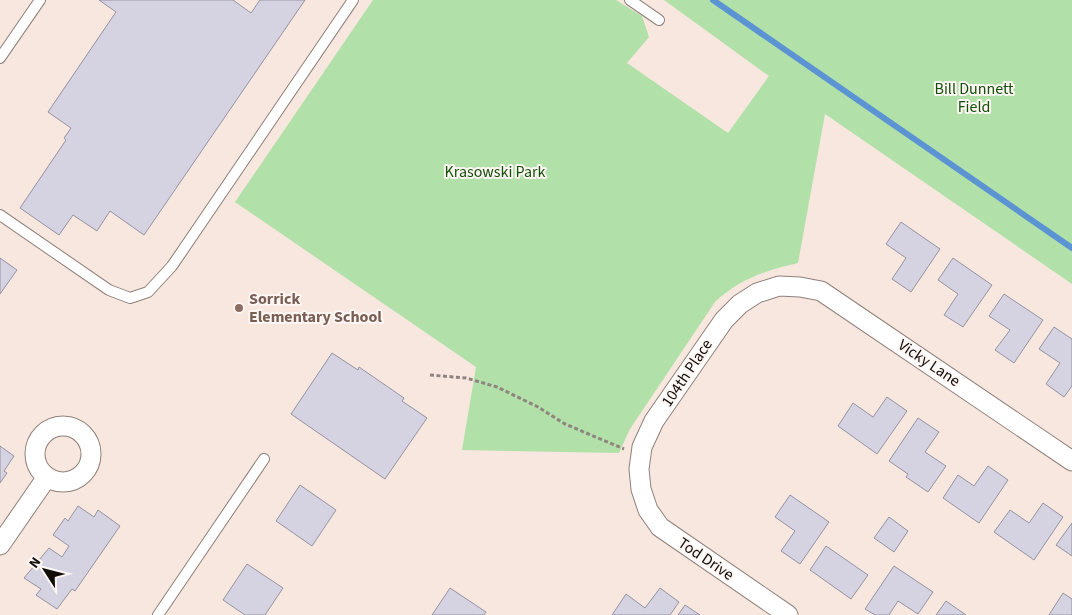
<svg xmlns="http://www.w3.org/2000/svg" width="1072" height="615" font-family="'Source Sans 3',sans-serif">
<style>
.green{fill:#b1e0a9}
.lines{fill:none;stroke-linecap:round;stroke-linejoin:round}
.stream{stroke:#5b93d3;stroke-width:6}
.building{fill:#d5d3e2;stroke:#9593a1}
.service-casing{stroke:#8f807a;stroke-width:12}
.minor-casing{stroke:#8f807a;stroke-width:21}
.path{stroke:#8f847f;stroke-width:3;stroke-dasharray:4 2.5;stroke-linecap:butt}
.service{stroke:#fff;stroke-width:10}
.minor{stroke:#fff;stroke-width:19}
.education-dot{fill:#8d6e63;stroke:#fdf6f3;stroke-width:2}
.labels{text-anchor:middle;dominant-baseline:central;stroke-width:4;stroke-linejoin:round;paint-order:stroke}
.park-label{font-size:16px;fill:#144f0a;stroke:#fdf6f3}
.education-label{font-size:16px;font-weight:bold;fill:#785e54;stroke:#fdf6f3;text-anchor:start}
.street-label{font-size:16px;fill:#110c0a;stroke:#fdf6f3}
</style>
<rect width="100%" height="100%" fill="#f7e7df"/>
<path class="green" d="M 373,0 L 616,0 L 642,16 L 649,37 L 627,63 L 728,133 L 769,76 L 664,0 L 1072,0 L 1072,284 L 825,114 L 798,263 C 766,270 738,280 715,302 L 630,429 L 619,453 L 462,450 L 476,367 L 235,202 Z"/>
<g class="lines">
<path class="stream" d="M 713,0 L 1072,248"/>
</g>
<path class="building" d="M 99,0 L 233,0 L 251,13 L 260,0 L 305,0 L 144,235 L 110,211 L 97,231 L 73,215 L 59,235 L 20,208 L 66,140 L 64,138 L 71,128 L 48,112 L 116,12 Z
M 901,222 L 940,249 L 911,292 L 892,279 L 906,258 L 886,244 Z
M 0,258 L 17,270 L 0,294 Z
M 953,258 L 992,285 L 963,327 L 944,315 L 958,294 L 938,280 Z
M 1004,294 L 1043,320 L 1014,363 L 995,350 L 1010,330 L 989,316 Z
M 1054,327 L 1072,339 L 1072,386 L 1064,397 L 1046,384 L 1060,363 L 1039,349 Z
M 332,353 L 358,370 L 359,367 L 404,398 L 402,401 L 427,418 L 385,479 L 291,414 Z
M 887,397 L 907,411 L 877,454 L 838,426 L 853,403 L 873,417 Z
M 918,418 L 939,432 L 925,452 L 946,466 L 928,492 L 906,477 L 908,474 L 889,461 Z
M 0,446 L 14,456 L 4,471 L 7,473 L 0,483 Z
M 988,466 L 1008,480 L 979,523 L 943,498 L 958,475 L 974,486 Z
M 300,485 L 336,510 L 312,546 L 276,521 Z
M 790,495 L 829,522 L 800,564 L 781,551 L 795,531 L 775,517 Z
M 1043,503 L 1063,517 L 1034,560 L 994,532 L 1010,510 L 1029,523 Z
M 78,506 L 94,517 L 98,510 L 120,526 L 75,591 L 72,589 L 57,609 L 36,595 L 41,589 L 24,578 L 49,548 L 62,557 L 69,546 L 53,535 L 65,518 L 68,521 Z
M 889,517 L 908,531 L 894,552 L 874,538 Z
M 1072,523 L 1072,556 L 1056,545 Z
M 826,546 L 868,575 L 851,599 L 810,570 Z
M 247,564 L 283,588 L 265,615 L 245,615 L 223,600 Z
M 894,566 L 933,592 L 918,614 L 898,601 L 889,615 L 875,615 L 865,609 Z
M 450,588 L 486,612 L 484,615 L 432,615 Z
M 660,588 L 679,602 L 670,615 L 612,615 L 626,594 L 645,608 Z
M 1063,593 L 1072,599 L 1072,615 L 1049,615 Z
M 946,601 L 966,615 L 936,615 Z
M 685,605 L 700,615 L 678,615 Z"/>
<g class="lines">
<defs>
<path id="service" d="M 630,0 L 659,20
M 0,58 L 40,0
M 0,215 L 109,290 L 130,298 L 148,292 L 172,266 L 353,0
M 158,615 L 264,459"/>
<path id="minor" d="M35 454a28 28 0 1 1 56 0a28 28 0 1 1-56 0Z
M 0,545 L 47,477
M 788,615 L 660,527 L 648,510 L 641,489 L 639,469 L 642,447 L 654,421 L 724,320 L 740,304 L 757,293 L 779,286 L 800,287 L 821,291 L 1072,461"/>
</defs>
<use href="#service" class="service-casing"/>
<use href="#minor" class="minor-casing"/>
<path class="path" d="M 430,375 L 466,378 L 497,387 L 538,407 L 565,424 L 624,449"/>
<use href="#service" class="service"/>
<use href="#minor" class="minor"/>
</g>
<circle class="education-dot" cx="239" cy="308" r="5"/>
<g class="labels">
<g class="park-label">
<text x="974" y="89">Bill Dunnett<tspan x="974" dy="18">Field</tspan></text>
<text x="495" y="172">Krasowski Park</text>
</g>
<g class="education-label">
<text x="249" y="299">Sorrick<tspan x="249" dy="18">Elementary School</tspan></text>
</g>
<g class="street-label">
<text transform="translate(929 363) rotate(34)">Vicky Lane</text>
<text transform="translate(687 373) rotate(-56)">104th Place</text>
<text transform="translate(706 559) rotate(34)">Tod Drive</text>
</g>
</g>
<g transform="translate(45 570) rotate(306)" stroke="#fdf6f3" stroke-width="4" paint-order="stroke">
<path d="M0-4L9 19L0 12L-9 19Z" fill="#110c0a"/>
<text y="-8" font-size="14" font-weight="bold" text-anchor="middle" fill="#110c0a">N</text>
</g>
</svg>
